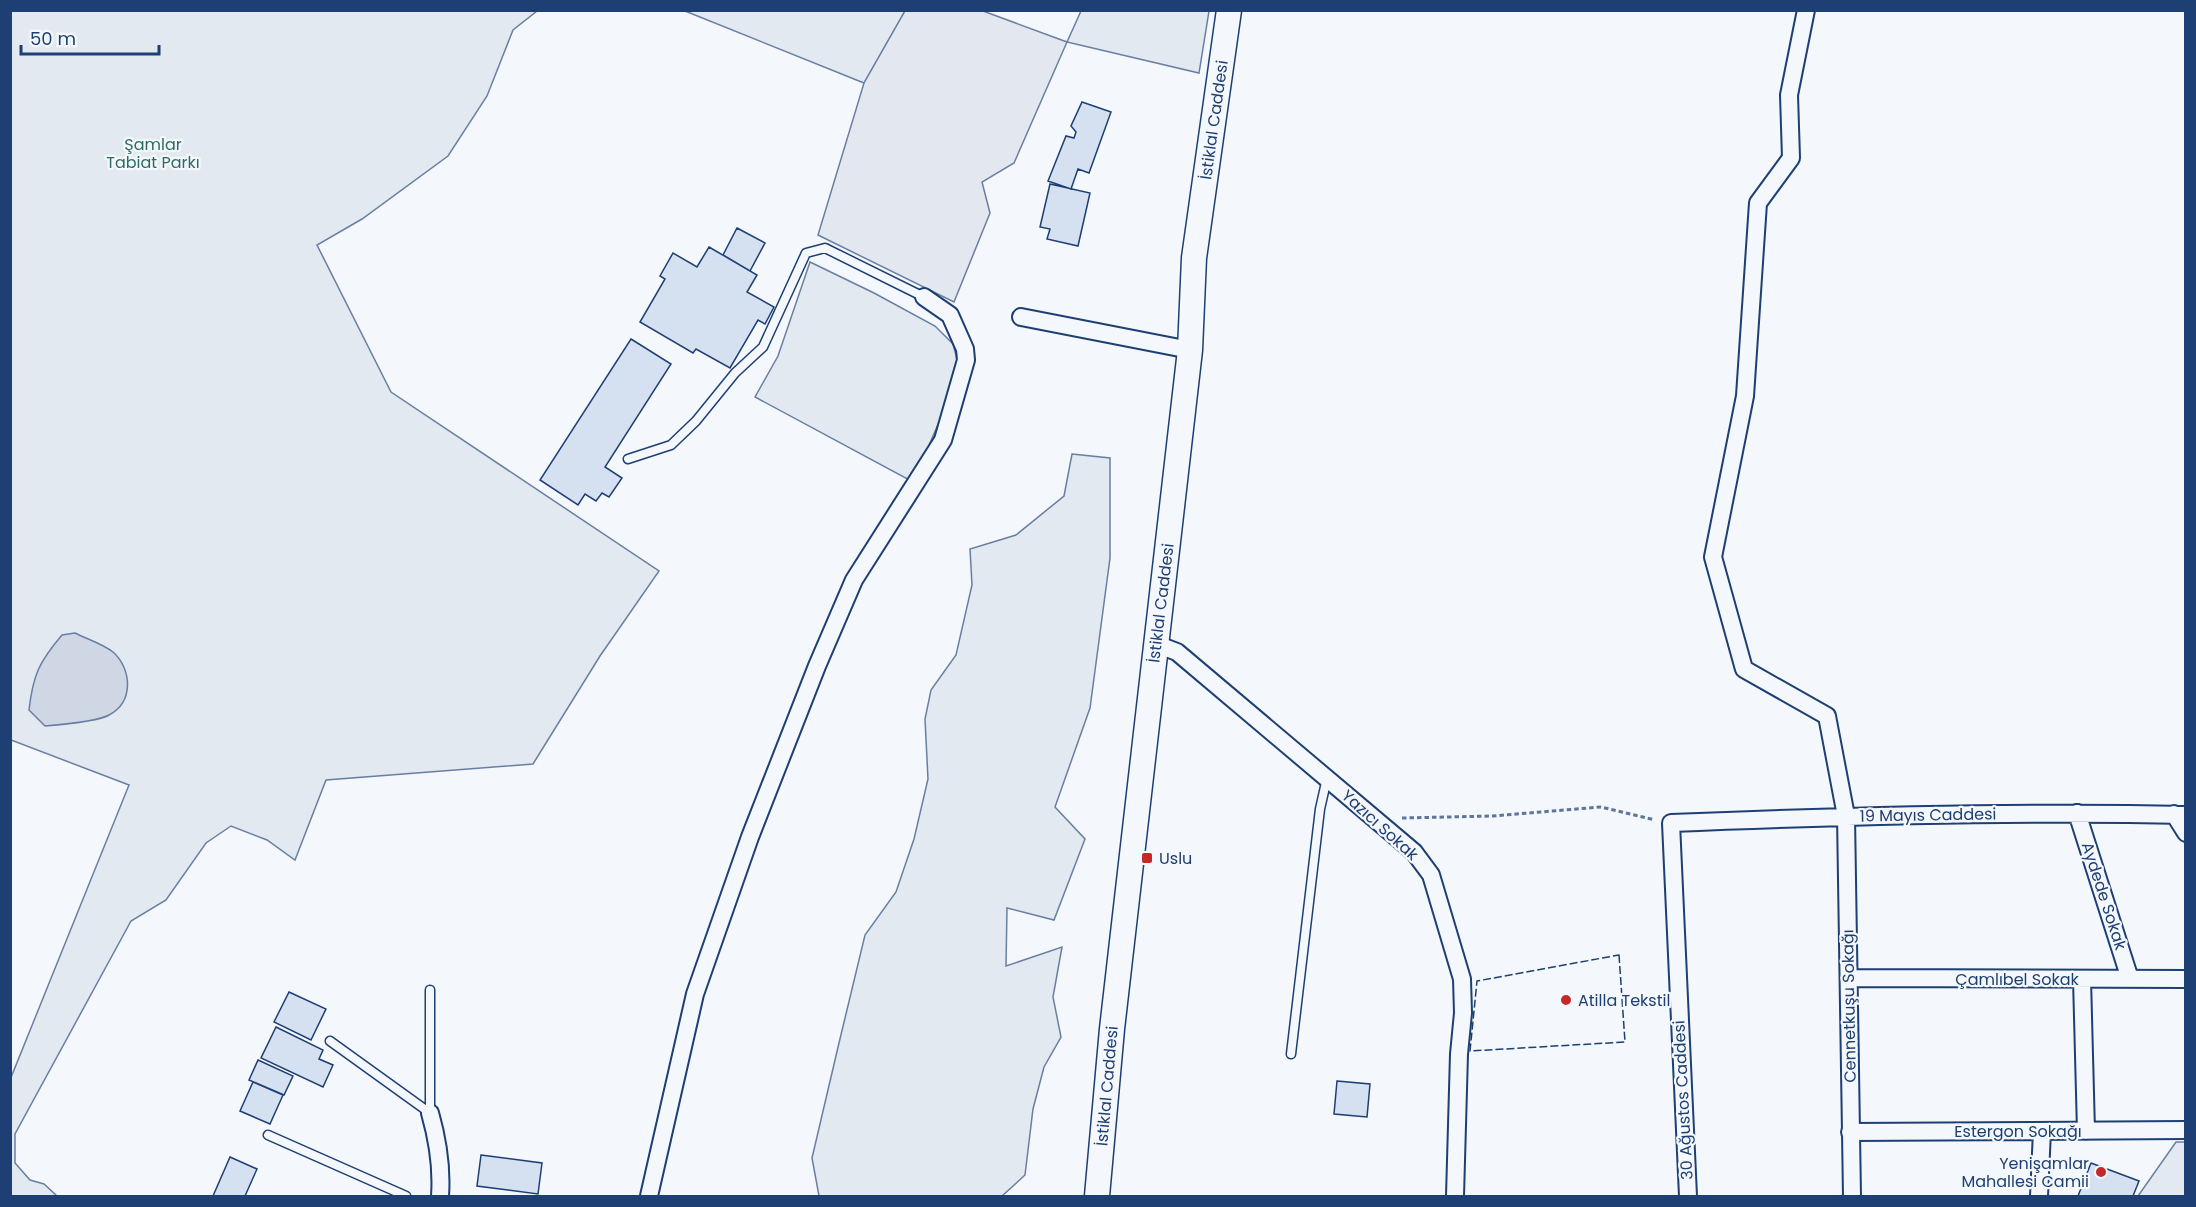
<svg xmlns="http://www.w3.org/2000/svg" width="2196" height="1207" font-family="Poppins,sans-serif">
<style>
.green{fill:#e3e9f0;stroke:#687fa3;stroke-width:1.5}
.parking{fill:#e3e8f0;stroke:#687fa3;stroke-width:1.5}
.water{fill:#cfd7e4;stroke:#687fa3;stroke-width:1.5}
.building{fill:#d5e0f0;stroke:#1d3f73;stroke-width:1.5}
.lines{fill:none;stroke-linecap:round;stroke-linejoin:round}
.lane-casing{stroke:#1d3f73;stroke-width:11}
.street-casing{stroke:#1d3f73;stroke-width:20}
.secondary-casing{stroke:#1d3f73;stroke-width:27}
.path{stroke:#5e769c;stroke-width:3;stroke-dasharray:4.5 3;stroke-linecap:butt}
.lane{stroke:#f4f7fb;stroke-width:8}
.street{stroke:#f4f7fb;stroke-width:16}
.secondary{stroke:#f4f7fb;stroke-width:24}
.fence{stroke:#1d3f73;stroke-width:1.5;stroke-dasharray:8 3;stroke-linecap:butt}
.poi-dot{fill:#c62828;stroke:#f4f7fb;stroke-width:2}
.labels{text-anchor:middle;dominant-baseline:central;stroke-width:4.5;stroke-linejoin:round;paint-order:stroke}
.street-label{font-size:16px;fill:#1d3f73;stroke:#f4f7fb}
.park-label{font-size:16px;fill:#2c6c60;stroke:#f4f7fb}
.poi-label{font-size:16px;fill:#1d3f73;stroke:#f4f7fb;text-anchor:start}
</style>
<rect width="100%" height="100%" fill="#f4f7fb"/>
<path class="green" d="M 11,11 L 537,11 L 513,30 L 487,96 L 448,156 L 362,219 L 317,245 L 391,392 L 659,571 L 600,656 L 533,764 L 326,780 L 295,860 L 267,840 L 231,826 L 206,843 L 166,900 L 131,921 L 15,1134 L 15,1163 L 30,1180 L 44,1184 L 57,1196 L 11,1196 L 10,1080 L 129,785 L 11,740 Z
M 685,11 L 905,11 L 864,83 Z
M 1081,11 L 1209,11 L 1199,73 L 1067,42 Z
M 810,262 L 874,293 L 935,326 L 953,344 L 959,367 L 943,413 L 913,482 L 755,397 L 778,356 Z
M 1072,454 L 1110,458 L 1110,558 L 1090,708 L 1055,807 L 1085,839 L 1054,920 L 1007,908 L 1006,966 L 1062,947 L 1053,997 L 1061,1037 L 1044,1067 L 1033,1109 L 1025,1175 L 1002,1196 L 819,1196 L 812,1158 L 839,1043 L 865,935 L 896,892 L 914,839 L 928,779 L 925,719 L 931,690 L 956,655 L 972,585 L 970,549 L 1016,535 L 1064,496 Z
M 2176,1142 L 2185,1142 L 2185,1196 L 2138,1196 Z"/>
<path class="parking" d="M 905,11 L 983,11 L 1067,42 L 1014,163 L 982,182 L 990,213 L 954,302 L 818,235 L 864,83 Z"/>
<path class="water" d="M 75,633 C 87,639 103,644 113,652 C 132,669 134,702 109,715 C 99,721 57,725 45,726 L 29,710 C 33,675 39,662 62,635 Z"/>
<path class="building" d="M 1082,102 L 1111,112 L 1089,173 L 1078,169 L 1071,189 L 1048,181 L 1066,136 L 1074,138 L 1076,132 L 1071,126 Z
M 1050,184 L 1090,193 L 1078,246 L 1047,239 L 1050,229 L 1040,227 Z
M 737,228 L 765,243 L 750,271 L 723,255 Z
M 709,247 L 757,275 L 747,292 L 774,307 L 765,324 L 758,320 L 730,368 L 696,349 L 693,353 L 640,322 L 665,279 L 660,276 L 673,253 L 697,267 Z
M 631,339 L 671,364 L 605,467 L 622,478 L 609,497 L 602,493 L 596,501 L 585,494 L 578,505 L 540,480 Z
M 289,992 L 326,1009 L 311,1040 L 274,1022 Z
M 276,1027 L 323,1050 L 319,1059 L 333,1065 L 323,1087 L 261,1058 Z
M 258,1060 L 293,1076 L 284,1095 L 249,1080 Z
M 1337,1081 L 1370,1084 L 1367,1117 L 1334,1114 Z
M 253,1082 L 283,1095 L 270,1124 L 240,1111 Z
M 481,1155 L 542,1163 L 538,1194 L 477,1186 Z
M 230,1157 L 257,1169 L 245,1196 L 213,1196 Z
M 2091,1163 L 2139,1181 L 2133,1196 L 2078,1196 Z"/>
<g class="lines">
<defs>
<path id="lane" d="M 628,459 L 671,445 L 696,421 L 735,373 L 763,347 L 806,253 L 825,248 L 924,297
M 430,990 L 430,1113
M 330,1041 L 430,1113
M 1291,1054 L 1320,809 L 1327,778
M 268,1135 L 406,1196"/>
<path id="street" d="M 1806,10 L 1789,95 L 1791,158 L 1758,203 L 1745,396 L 1713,557 L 1744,669 L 1827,716 L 1846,816 L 1852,1196
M 1021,317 L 1190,350
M 1156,644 L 1177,652 L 1414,852 L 1431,875 L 1462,979 L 1463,1013 L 1459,1054 L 1455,1196
M 2077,813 L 2130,979
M 2174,814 L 2186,833
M 1849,978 L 2186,979
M 2082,979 L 2086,1131
M 430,1113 C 438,1141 442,1168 440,1196
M 1850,1132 L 2186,1130
M 649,1196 L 695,994 L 750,837 L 817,666 L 854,580 L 943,440 L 966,360 L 965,349 L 950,315 L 924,297
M 1688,1196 L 1671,823 C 1842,816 2014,811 2186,815
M 2039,1196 L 2042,1131"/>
<path id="secondary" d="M 1097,1196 L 1112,1029 L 1190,350 L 1194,258 L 1229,10"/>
</defs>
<use href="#lane" class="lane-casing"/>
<use href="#street" class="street-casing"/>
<use href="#secondary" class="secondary-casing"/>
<path class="path" d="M 1402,818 L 1492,816 L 1601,807 L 1655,820"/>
<use href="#lane" class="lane"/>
<use href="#street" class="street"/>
<use href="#secondary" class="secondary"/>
<path class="fence" d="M 1619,955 L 1625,1042 L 1470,1051 L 1477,981 Z"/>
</g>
<g class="poi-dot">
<rect x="1141" y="852" width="12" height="12" rx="3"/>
<circle cx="1566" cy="1000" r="6"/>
<circle cx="2101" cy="1172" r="6"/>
</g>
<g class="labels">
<g class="street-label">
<text transform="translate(1214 120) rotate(-82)">İstiklal Caddesi</text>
<text transform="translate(1161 603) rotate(-83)">İstiklal Caddesi</text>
<text transform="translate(1928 815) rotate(-1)">19 Mayıs Caddesi</text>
<text transform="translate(1380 825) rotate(42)">Yazıcı Sokak</text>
<text transform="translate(2104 896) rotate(72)">Aydede Sokak</text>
<text x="2017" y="979">Çamlıbel Sokak</text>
<text transform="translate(1849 1006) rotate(-91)">Cennetkuşu Sokağı</text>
<text transform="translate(1107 1086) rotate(-85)">İstiklal Caddesi</text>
<text transform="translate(1683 1100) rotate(-93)">30 Ağustos Caddesi</text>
<text x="2018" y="1131">Estergon Sokağı</text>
</g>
<g class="park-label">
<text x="153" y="144">Şamlar<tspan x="153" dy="18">Tabiat Parkı</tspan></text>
</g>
<g class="poi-label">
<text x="1159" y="858">Uslu</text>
<text x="1578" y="1000">Atilla Tekstil</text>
<text x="2089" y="1163" text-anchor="end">Yenişamlar<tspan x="2089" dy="18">Mahallesi Camii</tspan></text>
</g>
</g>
<rect width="2196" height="1207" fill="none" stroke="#1d3f73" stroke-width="24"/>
<path d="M21 45v9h138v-9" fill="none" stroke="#1d3f73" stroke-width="3"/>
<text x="30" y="45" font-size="18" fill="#1d3f73" stroke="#f4f7fb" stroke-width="4.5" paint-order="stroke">50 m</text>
</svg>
